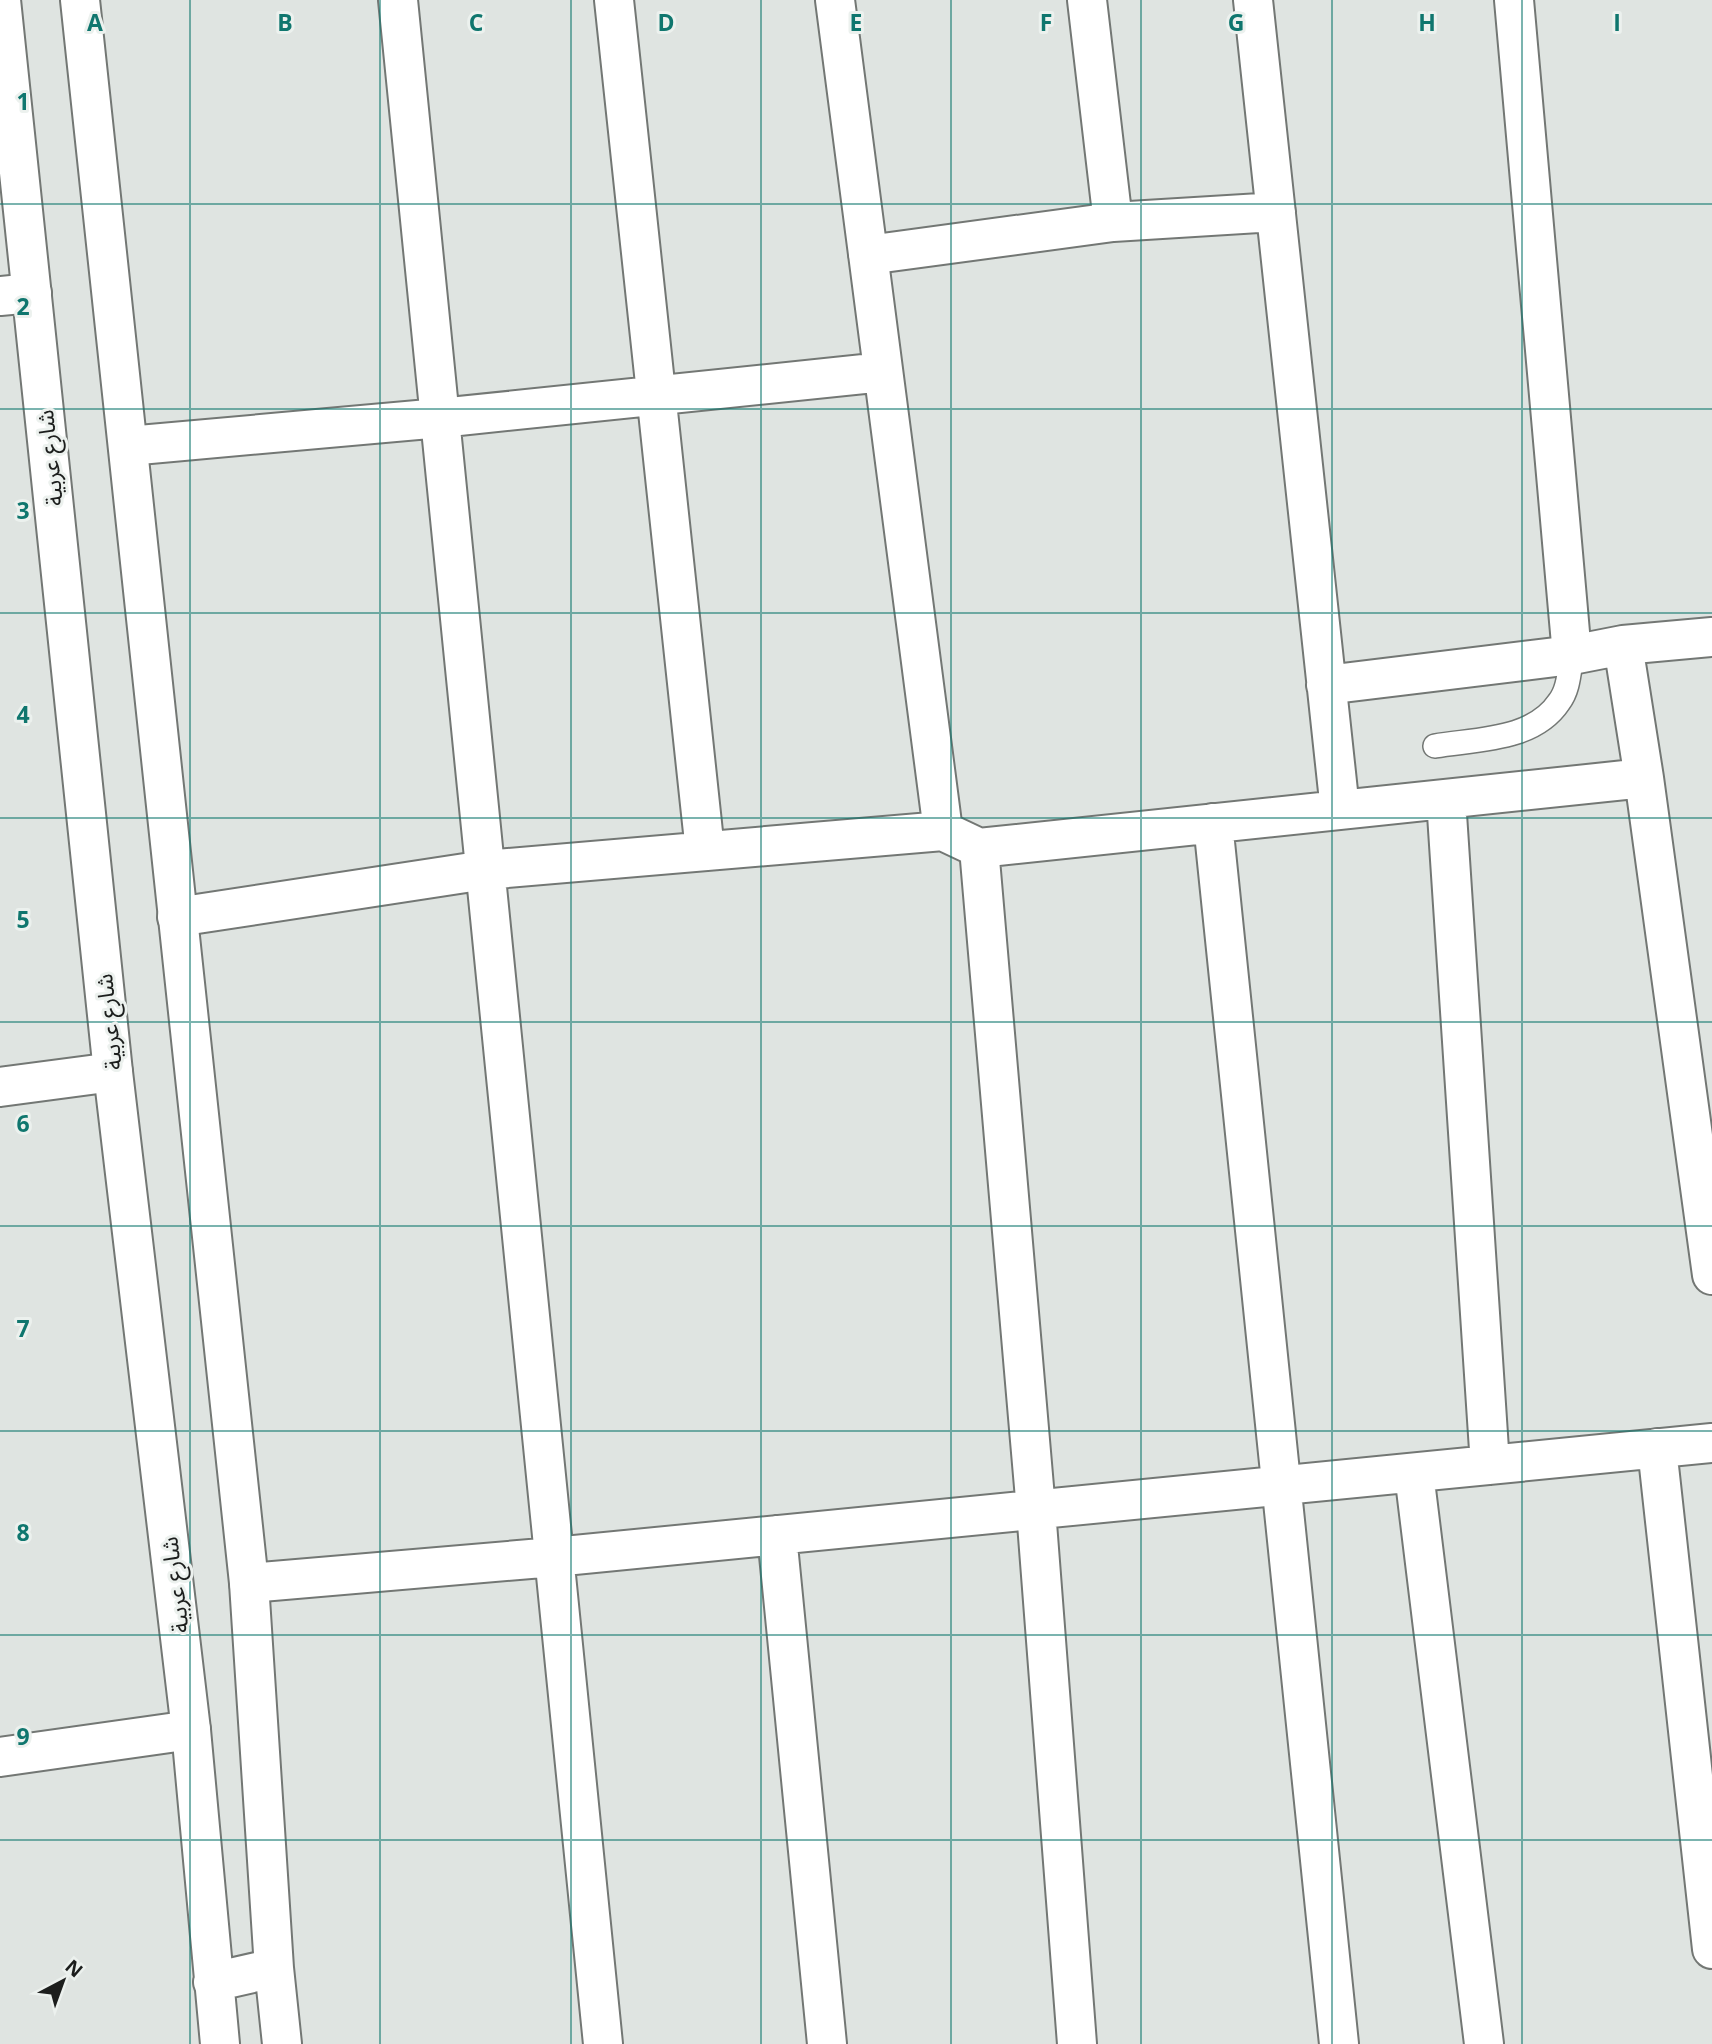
<svg xmlns="http://www.w3.org/2000/svg" width="1712" height="2044" font-family="'Open Sans','Noto Sans Arabic',sans-serif">
<style>
.lines{fill:none;stroke-linecap:round;stroke-linejoin:round}
.service-casing{stroke:#737774;stroke-width:26}
.minor-casing{stroke:#737774;stroke-width:42}
.secondary-casing{stroke:#737774;stroke-width:42}
.service{stroke:#fff;stroke-width:23}
.minor{stroke:#fff;stroke-width:38}
.secondary{stroke:#fff;stroke-width:38}
.grid{fill:none;stroke:#0f766e;stroke-width:2;stroke-opacity:0.55}
.labels{text-anchor:middle;dominant-baseline:central;stroke-width:6;stroke-linejoin:round;paint-order:stroke}
.street-label{font-size:23px;fill:#1c1e1d;stroke:#ecf1ee}
.grid-label{font-size:23px;text-anchor:middle;font-weight:bold;fill:#0f766e;stroke:#ecf1ee;stroke-width:6;stroke-linejoin:round;paint-order:stroke}
</style>
<rect width="100%" height="100%" fill="#dfe4e1"/>
<g class="lines">
<defs>
<path id="service" d="M 1435,746 C 1476,739 1533,741 1559,702 C 1569,689 1569,671 1572,655"/>
<path id="minor" d="M 398,0 L 603,2044
M 614,0 L 705,851
M 835,0 L 943,831
M 1087,0 L 1113,222
M 1253,0 L 1340,810
M 1514,0 L 1572,655
M 868,255 L 1113,222 L 1276,212
M 0,296 L 32,293
M 128,446 L 440,418 L 883,372
M 1623,645 L 1644,778 L 1712,1275
M 1326,685 L 1572,655 L 1623,645 L 1712,637
M 1446,799 L 1490,1465
M 1213,823 L 1339,2044
M 979,848 L 1036,1510 L 1077,2044
M 177,917 L 485,870 L 943,831 L 979,848 L 1644,778
M 0,1087 L 113,1072
M 1657,1448 L 1712,1949
M 1414,1473 L 1484,2044
M 777,1535 L 827,2044
M 249,1583 L 554,1557 L 1712,1443
M 0,1757 L 191,1730"/>
<path id="secondary" d="M 1,0 L 113,1072 L 191,1730 L 220,2044
M 80,0 L 249,1583 L 274,1968 L 282,2044
M 213,1982 L 274,1968"/>
</defs>
<use href="#service" class="service-casing"/>
<use href="#minor" class="minor-casing"/>
<use href="#secondary" class="secondary-casing"/>
<use href="#service" class="service"/>
<use href="#minor" class="minor"/>
<use href="#secondary" class="secondary"/>
</g>
<path class="grid" d="M 190,0 L 190,2044M 380,0 L 380,2044M 571,0 L 571,2044M 761,0 L 761,2044M 951,0 L 951,2044M 1141,0 L 1141,2044M 1332,0 L 1332,2044M 1522,0 L 1522,2044M 0,204 L 1712,204M 0,409 L 1712,409M 0,613 L 1712,613M 0,818 L 1712,818M 0,1022 L 1712,1022M 0,1226 L 1712,1226M 0,1431 L 1712,1431M 0,1635 L 1712,1635M 0,1840 L 1712,1840"/>
<g class="labels">
<g class="street-label">
<text transform="translate(49 458) rotate(-96)">شارع عربية</text>
<text transform="translate(108 1022) rotate(-96)">شارع عربية</text>
<text transform="translate(174 1585) rotate(-97)">شارع عربية</text>
</g>
</g>
<g class="grid-label">
<text x="95" y="31">A</text>
<text x="285" y="31">B</text>
<text x="476" y="31">C</text>
<text x="666" y="31">D</text>
<text x="856" y="31">E</text>
<text x="1046" y="31">F</text>
<text x="1236" y="31">G</text>
<text x="1427" y="31">H</text>
<text x="1617" y="31">I</text>
<text x="23" y="110">1</text>
<text x="23" y="315">2</text>
<text x="23" y="519">3</text>
<text x="23" y="723">4</text>
<text x="23" y="928">5</text>
<text x="23" y="1132">6</text>
<text x="23" y="1337">7</text>
<text x="23" y="1541">8</text>
<text x="23" y="1745">9</text>
</g>
<g transform="translate(63 1981) rotate(41)" stroke="#ecf1ee" stroke-width="5" paint-order="stroke">
<path d="M0-5L12 26L0 18L-12 26Z" fill="#1c1e1d"/>
<text y="-10" font-size="19" font-weight="bold" text-anchor="middle" fill="#1c1e1d">N</text>
</g>
</svg>
